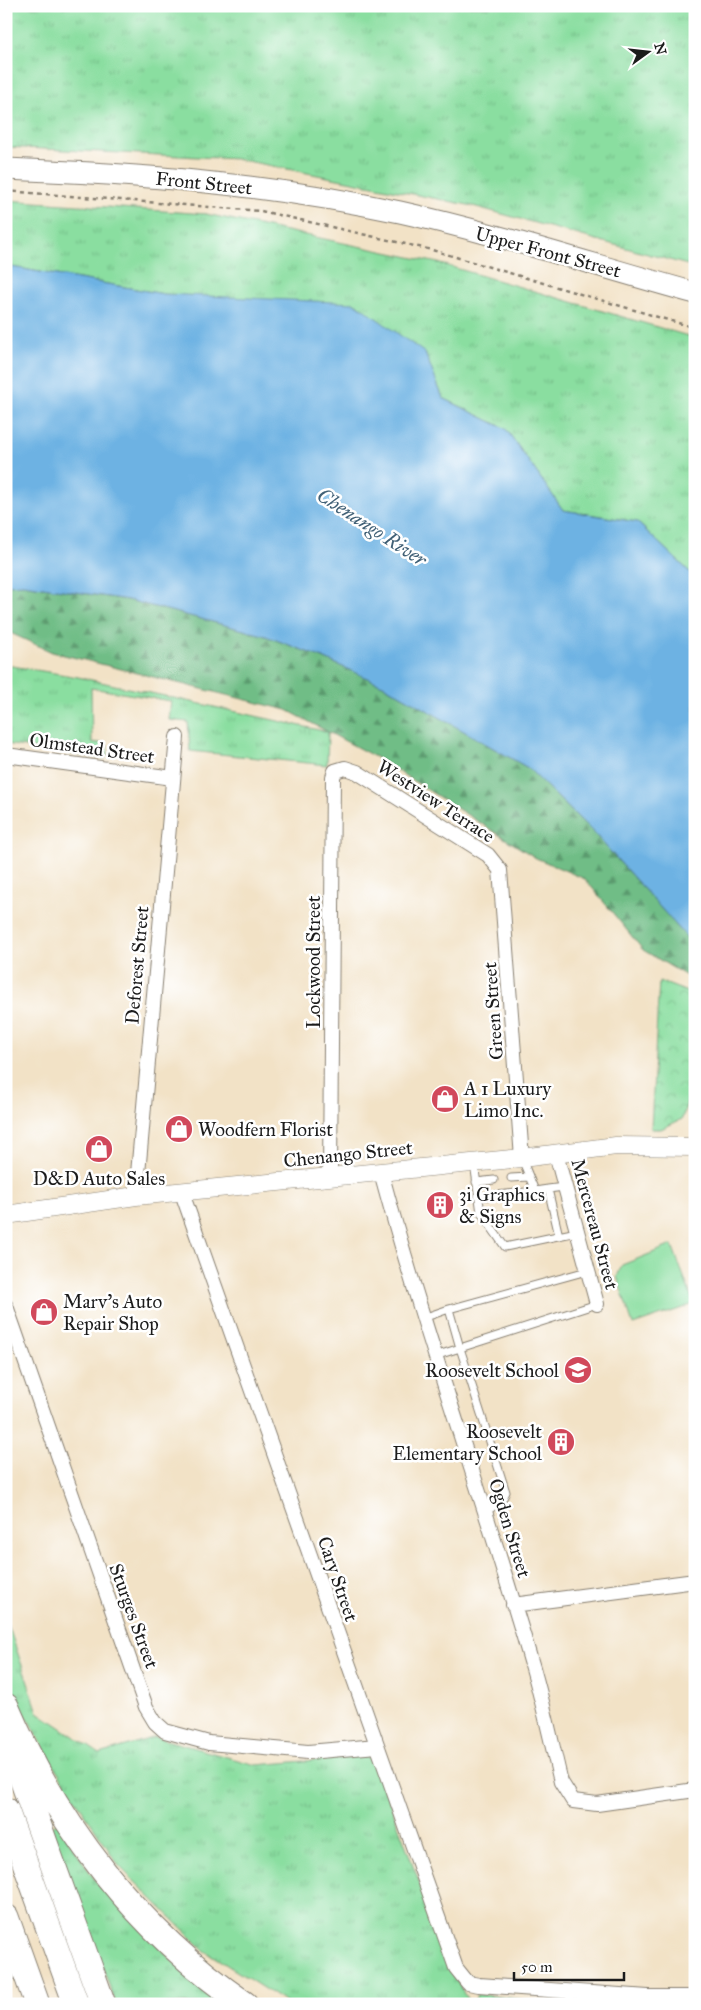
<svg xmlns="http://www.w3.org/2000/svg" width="701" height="2010" font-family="'IM FELL Great Primer',serif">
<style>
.grass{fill:url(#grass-tufts);stroke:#537d5e}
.forest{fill:url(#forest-firs);stroke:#466c51}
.park{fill:url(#park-crowns);stroke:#537d5e}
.pitch{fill:#8adea0;stroke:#537d5e}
.water{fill:#6db2e3;stroke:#446780}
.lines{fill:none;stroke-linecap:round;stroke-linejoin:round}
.service-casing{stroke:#877f71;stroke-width:9}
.minor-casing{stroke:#877f71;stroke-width:16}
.tertiary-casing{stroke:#877f71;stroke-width:19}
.primary-casing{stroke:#877f71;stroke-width:23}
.motorway-casing{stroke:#877f71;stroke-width:27}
.path{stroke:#877f71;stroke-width:2.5;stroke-dasharray:4 4;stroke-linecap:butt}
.service{stroke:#fff;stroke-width:7}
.minor{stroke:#fff;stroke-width:14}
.tertiary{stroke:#fff;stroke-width:18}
.primary{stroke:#fff;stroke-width:21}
.motorway{stroke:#fff;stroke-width:25}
.labels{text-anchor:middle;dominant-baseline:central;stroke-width:5;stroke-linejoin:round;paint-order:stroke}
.street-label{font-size:19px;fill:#1c1c1c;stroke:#fff}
.poi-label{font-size:19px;fill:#1c1c1c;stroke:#fff;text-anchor:start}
.water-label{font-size:20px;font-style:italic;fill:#406076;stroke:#fff}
</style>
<defs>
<pattern id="grass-tufts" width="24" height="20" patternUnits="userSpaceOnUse" patternTransform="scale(1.25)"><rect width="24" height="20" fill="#8adea0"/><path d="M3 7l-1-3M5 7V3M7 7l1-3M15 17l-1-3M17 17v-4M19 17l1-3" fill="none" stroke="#76be89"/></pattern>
<pattern id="forest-firs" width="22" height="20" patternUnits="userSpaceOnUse" patternTransform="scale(1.25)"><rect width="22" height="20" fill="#6fbd86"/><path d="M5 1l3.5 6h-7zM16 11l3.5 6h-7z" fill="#5a996d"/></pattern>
<pattern id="park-crowns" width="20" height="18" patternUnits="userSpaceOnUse" patternTransform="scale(1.25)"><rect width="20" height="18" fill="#8adea0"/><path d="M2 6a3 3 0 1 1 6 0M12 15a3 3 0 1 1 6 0" fill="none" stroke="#76be89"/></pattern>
</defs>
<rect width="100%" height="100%" fill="#fff"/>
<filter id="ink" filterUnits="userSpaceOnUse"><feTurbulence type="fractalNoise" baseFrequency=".02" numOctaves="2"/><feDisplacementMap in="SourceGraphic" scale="10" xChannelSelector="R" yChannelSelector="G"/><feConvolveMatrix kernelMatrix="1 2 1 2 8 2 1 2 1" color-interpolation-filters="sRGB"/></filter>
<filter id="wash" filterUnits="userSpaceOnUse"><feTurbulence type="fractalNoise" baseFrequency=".0096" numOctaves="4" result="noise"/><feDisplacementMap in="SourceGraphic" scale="20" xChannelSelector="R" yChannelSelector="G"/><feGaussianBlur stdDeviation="1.12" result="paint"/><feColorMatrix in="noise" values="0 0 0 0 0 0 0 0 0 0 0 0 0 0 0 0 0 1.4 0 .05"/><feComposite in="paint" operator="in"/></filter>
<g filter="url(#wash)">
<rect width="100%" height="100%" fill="#f2e2c6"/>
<path class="grass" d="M 6,6 L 695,6 L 695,267 L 473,206 L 237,159 L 6,147 Z
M 6,200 L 206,214 L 438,263 L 695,338 L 695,577 L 637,522 L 563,510 L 506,429 L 443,398 L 425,353 L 164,294 L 6,266 Z
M 6,665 L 78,677 L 328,732 L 327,765 L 190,751 L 188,722 L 169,720 L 171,701 L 91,688 L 92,742 L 107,744 L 108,755 L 103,759 L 6,744 Z
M 6,1619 L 38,1712 L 100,1754 L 155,1737 L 256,1765 L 366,1756 L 376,1765 L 454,1976 L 470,2004 L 288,2004 L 205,1951 L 119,1866 L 54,1766 L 6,1680 Z
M 57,1823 L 99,1886 L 186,1974 L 229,2004 L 116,2004 L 51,1827 Z"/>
<path class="forest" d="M 23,584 L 128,600 L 263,635 L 323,658 L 385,686 L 528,768 L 593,832 L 691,942 L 695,944 L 695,981 L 643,950 L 585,879 L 536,858 L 377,758 L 287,710 L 52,652 L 6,631 L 6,585 Z"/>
<path class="park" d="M 659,981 L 695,995 C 695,1039 697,1075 682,1119 L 661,1129 L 651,1129 Z
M 477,1994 L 558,2004 L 560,2004 L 474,2004 Z"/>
<path class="pitch" d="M 672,1245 L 694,1304 L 633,1325 L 617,1277 L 622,1265 Z"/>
<path class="water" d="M 6,266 L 164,294 L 355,303 L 425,353 L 443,398 L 506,429 L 563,510 L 637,522 L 695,577 L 695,944 L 691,942 L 593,832 L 528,768 L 385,686 L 323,658 L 263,635 L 128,600 L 23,584 L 6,585 Z"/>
</g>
<g filter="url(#ink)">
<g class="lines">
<defs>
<path id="service" d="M 522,1159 L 535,1191 L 548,1189
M 474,1163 L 481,1213 L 505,1247 L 577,1232
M 511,1178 L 529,1177
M 476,1182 L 494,1180
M 478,1197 L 535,1191
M 559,1236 L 548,1189 L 564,1187
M 449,1309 L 587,1271
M 423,1318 L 449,1309 L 460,1348 L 435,1356
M 485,1512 L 501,1502 L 506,1492 L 460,1348 L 597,1304"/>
<path id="minor" d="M 6,755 L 173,778
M 556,1154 L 597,1304
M 381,1172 C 426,1339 485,1502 533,1668 C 544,1706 552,1745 561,1782 L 573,1801 L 597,1804 L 695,1790
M 330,1177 L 333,777 L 335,771 L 345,768 L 357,772 L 488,855 L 500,870 L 522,1158
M 182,1193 L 456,1968 L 468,1983 L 479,1985 L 648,1997 L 695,1997
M 136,1196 L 177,737
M 6,1306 L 146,1707 L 155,1722 L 165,1731 L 209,1743 L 308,1752 L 377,1746
M 513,1605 L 695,1581"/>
<path id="tertiary" d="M 6,1215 L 136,1196 L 522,1158 L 616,1146 L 695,1147"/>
<path id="primary" d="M 6,169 C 138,174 270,184 400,212 C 499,234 597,266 695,293"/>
<path id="motorway" d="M 6,1706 C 55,1823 140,1933 245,2004
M 9,1743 L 103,2004
M 6,1810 L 76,2004
M 6,1917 L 37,2004"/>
</defs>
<use href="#service" class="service-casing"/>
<use href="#minor" class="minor-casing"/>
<use href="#tertiary" class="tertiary-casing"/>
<use href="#primary" class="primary-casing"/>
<use href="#motorway" class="motorway-casing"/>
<path class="path" d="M 6,191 L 261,211 L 432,250 L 695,328"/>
<use href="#service" class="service"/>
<use href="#minor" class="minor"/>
<use href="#tertiary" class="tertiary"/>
<use href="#primary" class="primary"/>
<use href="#motorway" class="motorway"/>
</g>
</g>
<defs>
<symbol id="shop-disc" viewBox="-11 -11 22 22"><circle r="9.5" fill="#d1495b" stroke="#fff"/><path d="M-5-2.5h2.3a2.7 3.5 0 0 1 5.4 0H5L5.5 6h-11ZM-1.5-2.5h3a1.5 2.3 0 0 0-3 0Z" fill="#fff"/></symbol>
<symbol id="building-disc" viewBox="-11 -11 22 22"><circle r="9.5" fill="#d1495b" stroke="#fff"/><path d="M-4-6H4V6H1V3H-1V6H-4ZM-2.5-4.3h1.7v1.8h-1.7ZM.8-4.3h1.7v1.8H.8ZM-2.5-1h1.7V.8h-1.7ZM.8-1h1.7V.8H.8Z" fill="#fff"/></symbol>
<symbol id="school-disc" viewBox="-11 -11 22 22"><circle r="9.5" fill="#d1495b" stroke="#fff"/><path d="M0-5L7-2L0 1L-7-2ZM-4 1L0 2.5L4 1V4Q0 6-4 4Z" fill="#fff"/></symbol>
</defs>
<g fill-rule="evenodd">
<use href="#shop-disc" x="429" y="1083" width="32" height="32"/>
<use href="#shop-disc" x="163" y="1113" width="32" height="32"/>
<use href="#shop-disc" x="83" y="1133" width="32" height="32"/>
<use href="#building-disc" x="424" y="1189" width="32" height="32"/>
<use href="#shop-disc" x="28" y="1296" width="32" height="32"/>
<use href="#school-disc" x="562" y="1354" width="32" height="32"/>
<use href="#building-disc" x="545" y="1426" width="32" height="32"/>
</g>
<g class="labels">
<g class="street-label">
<text transform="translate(204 183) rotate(6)">Front Street</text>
<text transform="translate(548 252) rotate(15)">Upper Front Street</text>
<text transform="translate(92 748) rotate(8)">Olmstead Street</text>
<text transform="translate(436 801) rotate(33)">Westview Terrace</text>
<text transform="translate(313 962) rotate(-90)">Lockwood Street</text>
<text transform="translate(137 965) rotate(-85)">Deforest Street</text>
<text transform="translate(493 1011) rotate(-94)">Green Street</text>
<text transform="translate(348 1154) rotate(-6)">Chenango Street</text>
<text transform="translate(595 1224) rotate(75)">Mercereau Street</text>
<text transform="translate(510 1528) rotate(73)">Ogden Street</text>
<text transform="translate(338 1579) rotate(71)">Cary Street</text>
<text transform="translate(134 1616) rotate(70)">Sturges Street</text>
</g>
<g class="poi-label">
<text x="464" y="1088">A 1 Luxury<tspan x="464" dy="22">Limo Inc.</tspan></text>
<text x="198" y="1129">Woodfern Florist</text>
<text x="99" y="1178" text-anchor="middle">D&amp;D Auto Sales</text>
<text x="459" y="1194">3i Graphics<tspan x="459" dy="22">&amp; Signs</tspan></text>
<text x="63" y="1301">Marv's Auto<tspan x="63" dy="22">Repair Shop</tspan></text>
<text x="559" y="1370" text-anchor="end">Roosevelt School</text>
<text x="542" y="1431" text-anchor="end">Roosevelt<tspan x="542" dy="22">Elementary School</tspan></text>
</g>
<g class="water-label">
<text transform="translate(372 527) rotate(33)">Chenango River</text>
</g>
</g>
<rect width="701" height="2010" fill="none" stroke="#fff" stroke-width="25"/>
<g transform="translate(648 52) rotate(75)" stroke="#ffffff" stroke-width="4" paint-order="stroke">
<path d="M0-4L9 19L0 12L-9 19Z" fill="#1c1c1c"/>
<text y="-8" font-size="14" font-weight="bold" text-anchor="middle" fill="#1c1c1c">N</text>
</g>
<path d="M514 1972v8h110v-8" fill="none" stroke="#1c1c1c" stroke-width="2.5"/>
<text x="521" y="1972" font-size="15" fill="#1c1c1c" stroke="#ffffff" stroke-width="4" paint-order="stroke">50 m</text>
</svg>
